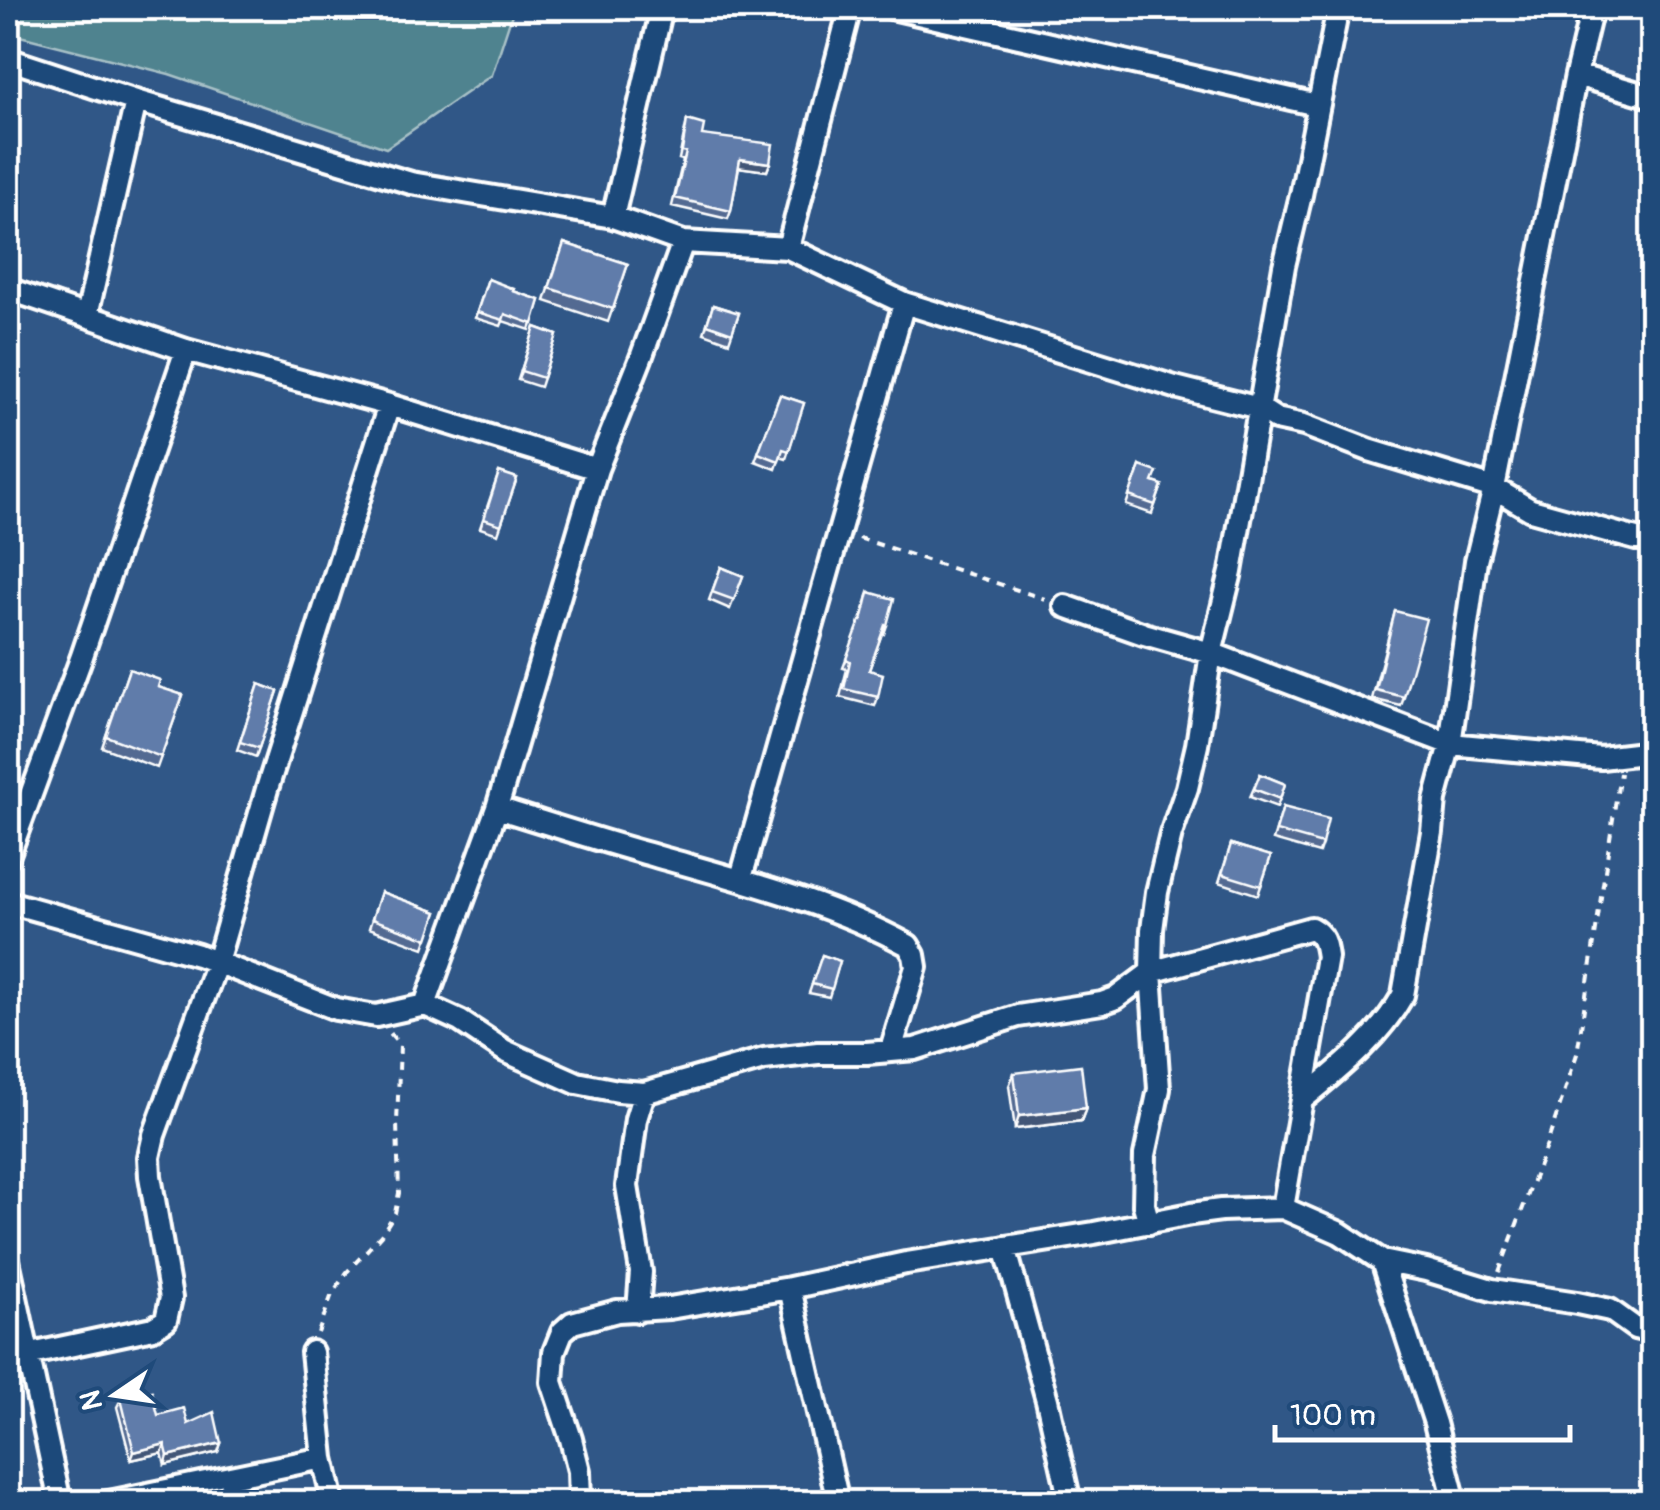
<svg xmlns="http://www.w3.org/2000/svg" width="1660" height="1510" font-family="Pangolin,sans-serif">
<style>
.green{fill:#50838f;stroke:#a8c1c7;stroke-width:2.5}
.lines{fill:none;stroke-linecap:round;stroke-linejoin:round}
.minor-casing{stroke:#fff;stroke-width:28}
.path{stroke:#fff;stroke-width:4;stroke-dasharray:8 8;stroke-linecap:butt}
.minor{stroke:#1f4a7a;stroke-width:20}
.wall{fill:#536a92;stroke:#fff;stroke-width:2.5}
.shaded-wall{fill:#435677;stroke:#fff;stroke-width:2.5}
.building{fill:#607baa;stroke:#fff;stroke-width:2.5}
</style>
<rect width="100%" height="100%" fill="#305787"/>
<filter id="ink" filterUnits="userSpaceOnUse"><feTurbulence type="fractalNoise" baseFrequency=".01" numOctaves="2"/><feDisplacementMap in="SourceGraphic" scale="20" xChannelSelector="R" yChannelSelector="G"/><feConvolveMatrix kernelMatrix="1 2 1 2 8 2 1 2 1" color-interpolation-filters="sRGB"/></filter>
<g filter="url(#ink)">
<path class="green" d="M 8,8 L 514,8 L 492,75 L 386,148 L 169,74 L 8,33 Z"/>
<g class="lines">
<defs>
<path id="minor" d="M 892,8 L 1317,105
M 8,59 L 136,101 L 411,183 L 613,217 L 683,242 L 788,248 L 904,303 L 1175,387 L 1259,408 L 1276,419 L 1304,425 L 1369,450 L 1494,488 L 1531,510 L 1636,539 L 1652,539
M 1576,75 L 1652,97
M 613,217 L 662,8
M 788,248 L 850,8
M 8,289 L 186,350 L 389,405 L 597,469
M 87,315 L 136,101
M 1065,606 L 1144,634 L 1211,653 L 1450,744 L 1601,758 L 1652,752
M 497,808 C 546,823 595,839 645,853 C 735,879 825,900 908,945 L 914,955 L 916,967 L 891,1050
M 8,857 L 82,656 L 186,350
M 741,878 L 904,303
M 8,902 L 198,955 L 336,1009 L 376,1016 L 425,1005 L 460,1021 L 505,1051 L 577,1083 L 618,1091 L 644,1093 L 764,1059 L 818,1053 L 867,1053 L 915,1049 L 1018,1016 L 1102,1003 L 1116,998 L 1151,972 L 1311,928 C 1324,935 1325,943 1327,957 L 1283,1208
M 425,1005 L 497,808 L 597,469 L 641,358 L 683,242
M 1302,1100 C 1339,1069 1379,1038 1403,995 L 1432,832 L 1435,800 L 1450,744 L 1476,561 L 1494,488 L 1576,75 L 1592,8
M 1149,1223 L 1144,1205 L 1145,1155 L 1159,1089 L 1151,972 L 1152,930 L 1157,892 L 1171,834 L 1187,788 L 1197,745 L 1211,653 L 1231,572 L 1284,266 L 1301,195 L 1338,8
M 1005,1247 L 1047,1400 L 1070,1502
M 8,1260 L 60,1502
M 1382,1261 L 1435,1423 L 1455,1502
M 790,1288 L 838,1502
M 638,1311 L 641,1272 L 627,1186 L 636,1119 L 644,1093
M 312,1352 L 323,1458 L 333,1502
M 8,1359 L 153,1328 L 166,1320 L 171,1298 L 150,1176 L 149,1157 L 154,1135 L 217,962 L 267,789 L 389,405
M 109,1502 L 323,1458
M 580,1502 L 579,1471 L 571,1439 L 552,1382 L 554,1352 L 562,1332 L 572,1323 L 617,1311 L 669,1308 L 790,1288 L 906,1263 L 1094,1233 L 1191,1214 L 1221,1210 L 1283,1208 L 1340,1233 L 1382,1261 L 1426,1270 L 1492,1290 L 1577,1303 L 1610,1310 L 1635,1328 L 1652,1332"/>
</defs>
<use href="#minor" class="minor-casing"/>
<path class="path" d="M 859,538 L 1045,599
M 1499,1272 L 1548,1141 L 1577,1054 L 1620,773
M 318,1333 L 332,1294 L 347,1272 L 381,1235 L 395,1213 L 399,1193 L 397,1123 L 400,1045 L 389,1032"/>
<use href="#minor" class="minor"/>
</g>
<path class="wall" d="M 687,120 L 702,135 L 770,163 L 767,171 L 739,167 L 731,211 L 728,219 L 672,206 L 683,160 L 679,159 Z
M 564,243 L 628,264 L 608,322 L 545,301 Z
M 488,279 L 513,291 L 540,300 L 530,330 L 503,321 L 501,326 L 475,318 Z
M 713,305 L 739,313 L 729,342 L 704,333 Z
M 535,327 L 557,335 L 540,387 L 518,380 Z
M 780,395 L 804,403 L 786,459 L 780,457 L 776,469 L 755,461 Z
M 1140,466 L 1153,482 L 1162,485 L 1152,514 L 1126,505 Z
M 499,472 L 517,478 L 498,534 L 480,528 Z
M 721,567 L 743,576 L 730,609 L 709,600 Z
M 869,592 L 887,625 L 884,634 L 882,633 L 869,670 L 878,697 L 875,706 L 840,697 L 847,669 L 843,668 L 861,621 Z
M 1395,611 L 1404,697 L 1401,706 L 1372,699 Z
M 129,669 L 158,687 L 183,695 L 157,768 L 102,747 Z
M 259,684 L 278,691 L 256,757 L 237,750 Z
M 1260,774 L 1285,784 L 1277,807 L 1250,797 Z
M 1283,807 L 1322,844 L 1319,853 L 1273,840 Z
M 1231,844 L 1271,856 L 1258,895 L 1219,882 Z
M 381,892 L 437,912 L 424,948 L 369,928 Z
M 822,955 L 840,961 L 829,997 L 809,993 Z
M 1014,1073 L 1086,1108 L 1081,1121 L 1015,1129 L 1009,1086 Z
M 121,1399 L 158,1415 L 188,1424 L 221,1443 L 218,1452 L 165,1465 L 162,1453 L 131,1460 L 117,1407 Z"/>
<path class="shaded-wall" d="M 740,159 L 770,163 L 767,171 L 737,167 Z
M 1086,1108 L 1081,1121 L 1015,1129 L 1019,1116 Z
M 221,1443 L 218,1452 L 165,1465 L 168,1456 Z
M 165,1444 L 162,1453 L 131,1460 L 134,1452 Z"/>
<path class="building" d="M 687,120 L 704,125 L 702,135 L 773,144 L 770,163 L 740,159 L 731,211 L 675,198 L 686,152 L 682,151 Z
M 564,243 L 628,264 L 613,309 L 549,288 Z
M 488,279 L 514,289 L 513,291 L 540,300 L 533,324 L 505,314 L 503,320 L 477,312 Z
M 713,305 L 739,313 L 732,333 L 707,324 Z
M 535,327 L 557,335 L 543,378 L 521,371 Z
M 780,395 L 804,403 L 789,451 L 783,449 L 779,461 L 758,453 Z
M 1140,466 L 1157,472 L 1153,482 L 1162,485 L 1155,505 L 1129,496 Z
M 499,472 L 517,478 L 501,525 L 484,519 Z
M 721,567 L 743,576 L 734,600 L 712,592 Z
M 869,592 L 894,599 L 887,625 L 885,625 L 869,670 L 883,674 L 878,697 L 844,689 L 850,661 L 846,659 L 860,621 L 862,621 Z
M 1395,611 L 1426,619 L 1404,697 L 1376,690 Z
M 129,669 L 160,680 L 158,687 L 183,695 L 161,757 L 106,736 Z
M 259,684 L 278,691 L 259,748 L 240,742 Z
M 1260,774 L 1285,784 L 1280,799 L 1254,789 Z
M 1283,807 L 1328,819 L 1322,844 L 1276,831 Z
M 1231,844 L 1271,856 L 1261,886 L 1222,874 Z
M 381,892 L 437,912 L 428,939 L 372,919 Z
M 822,955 L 840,961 L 832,989 L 812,984 Z
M 1081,1065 L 1086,1108 L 1019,1116 L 1014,1073 Z
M 152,1391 L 158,1415 L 184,1408 L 188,1424 L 214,1412 L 221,1443 L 168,1456 L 165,1444 L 134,1452 L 121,1399 Z
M 221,1486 L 224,1502 L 203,1502 L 201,1490 Z"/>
</g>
<rect width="1660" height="1510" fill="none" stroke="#1f4a7a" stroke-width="40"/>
<rect x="20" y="20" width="1620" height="1470" fill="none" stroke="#fff" stroke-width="4" filter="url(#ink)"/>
<g transform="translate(115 1395) rotate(257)" stroke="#1f4a7a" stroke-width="8" paint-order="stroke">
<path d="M0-8L18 38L0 25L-18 38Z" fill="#ffffff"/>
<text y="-15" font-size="28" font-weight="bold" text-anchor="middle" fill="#ffffff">N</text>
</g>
<path d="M1275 1425v15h295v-15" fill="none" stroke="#ffffff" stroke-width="5"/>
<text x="1290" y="1425" font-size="30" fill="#ffffff" stroke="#1f4a7a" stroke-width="8" paint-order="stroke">100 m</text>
</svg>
